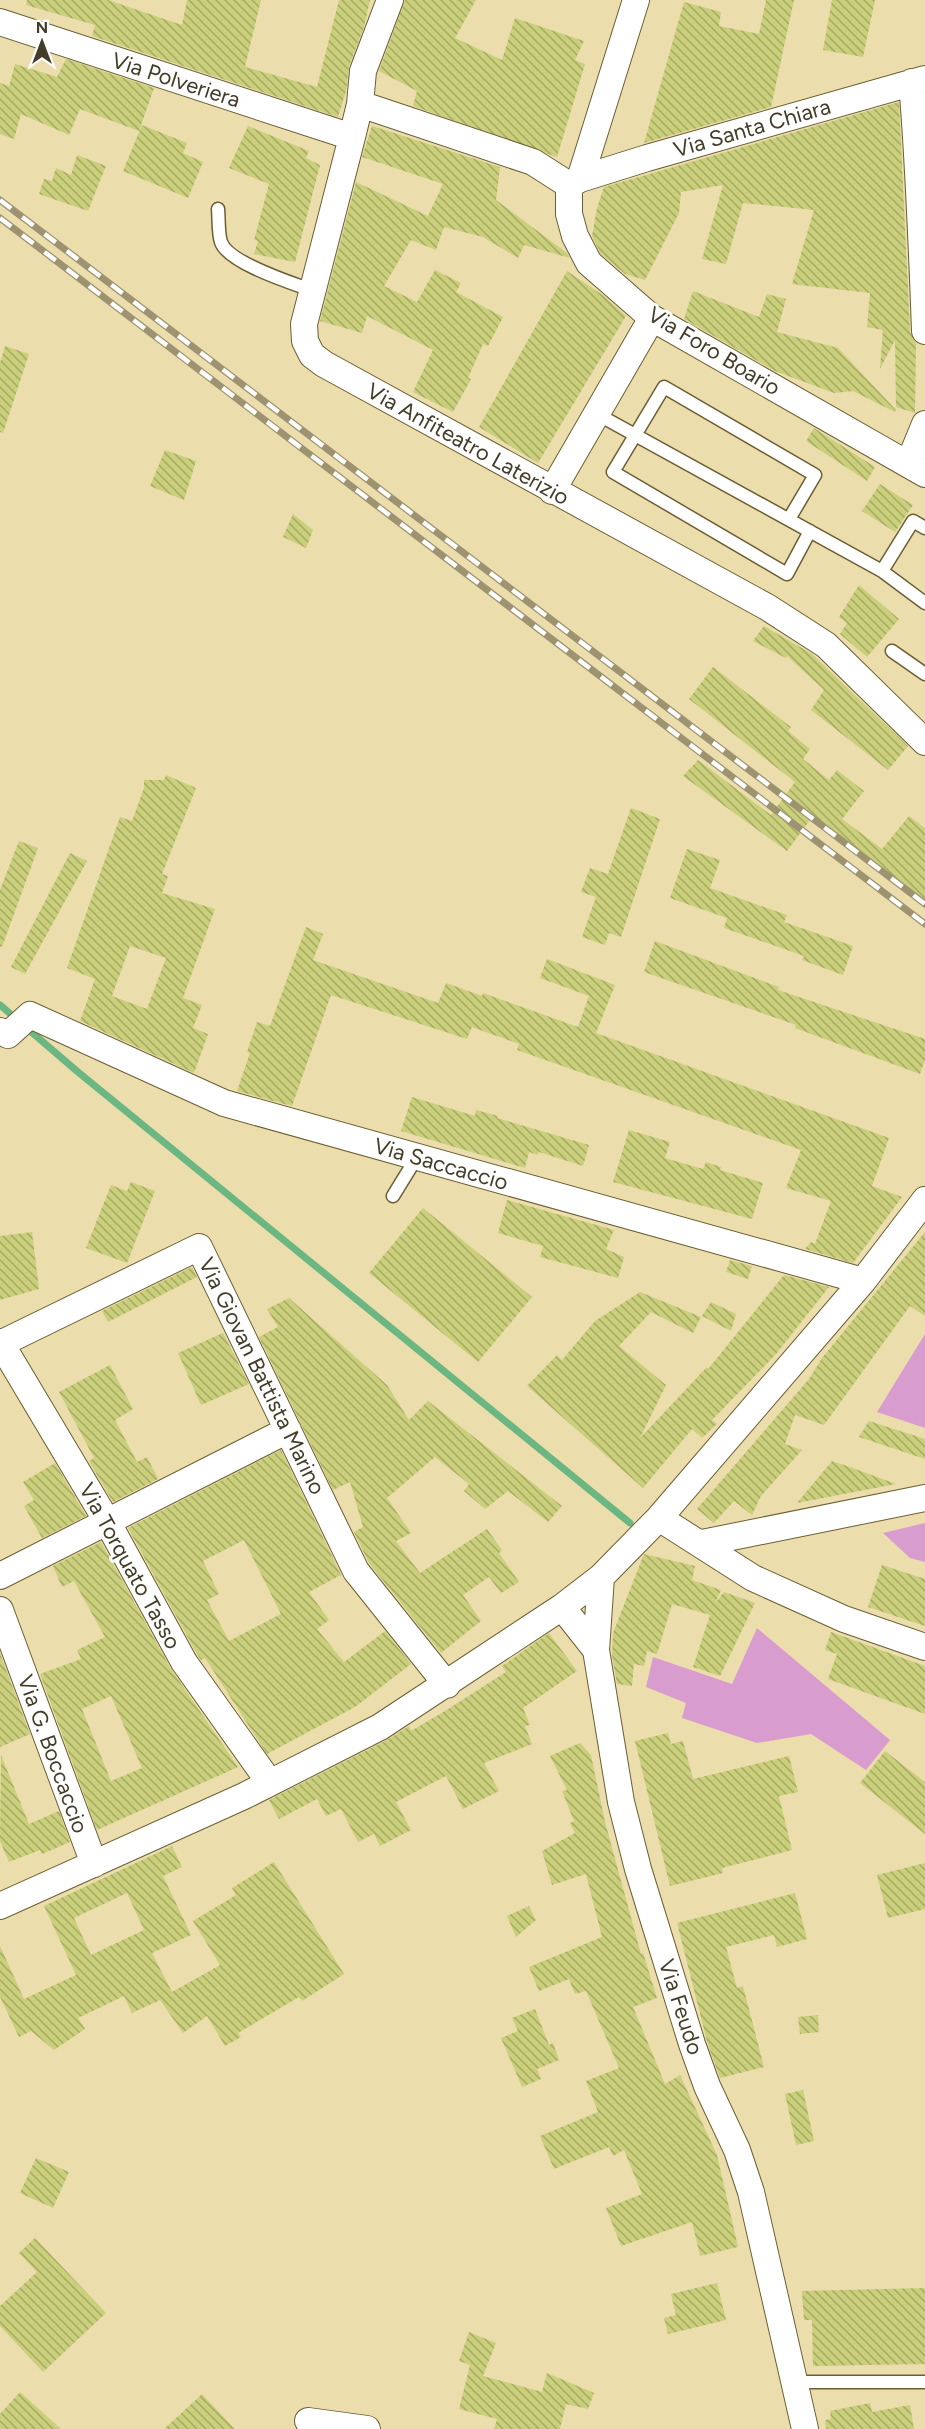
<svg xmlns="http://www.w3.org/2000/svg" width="925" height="2429" font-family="Figtree,sans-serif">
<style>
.green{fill:#d89dce}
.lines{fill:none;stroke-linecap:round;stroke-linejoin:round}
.stream{stroke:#6bb681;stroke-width:7}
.building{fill:url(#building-back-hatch);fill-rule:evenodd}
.service-casing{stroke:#6c5e32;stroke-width:15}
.minor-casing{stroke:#6c5e32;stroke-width:28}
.service{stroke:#fff;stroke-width:12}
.minor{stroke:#fff;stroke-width:26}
.rail-casing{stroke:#9e9370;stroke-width:7}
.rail{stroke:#fefefe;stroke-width:4.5;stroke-dasharray:14;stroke-linecap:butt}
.labels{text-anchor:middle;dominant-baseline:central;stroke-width:6;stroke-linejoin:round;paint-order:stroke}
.street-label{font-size:22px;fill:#423c28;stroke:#fefefe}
</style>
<defs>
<pattern id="building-back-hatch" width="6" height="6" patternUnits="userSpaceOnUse" patternTransform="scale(1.5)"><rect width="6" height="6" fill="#c9cf7a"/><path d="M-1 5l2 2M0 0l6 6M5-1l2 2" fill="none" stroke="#a5a964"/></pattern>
</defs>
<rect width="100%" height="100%" fill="#ecddad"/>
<path class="green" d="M 925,1334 L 925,1428 L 877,1412 Z
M 925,1523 L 925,1562 L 910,1558 L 883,1533 Z
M 757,1628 L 890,1740 L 866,1770 L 811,1734 L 757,1743 L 682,1718 L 686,1703 L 646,1687 L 653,1657 L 732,1684 Z"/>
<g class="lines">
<path class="stream" d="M 0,1005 L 78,1072 L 630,1523"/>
</g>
<path class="building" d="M 27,0 L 108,0 L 182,25 L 187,0 L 261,0 L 245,67 L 317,87 L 339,0 L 370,0 L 364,27 L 349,66 L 346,91 L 338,117 L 92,36 L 95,25 L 26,5 Z
M 405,0 L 476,0 L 455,38 L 502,60 L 515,18 L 584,41 L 575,60 L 585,64 L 557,157 L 413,106 L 417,91 L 379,71 Z
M 766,0 L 794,0 L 771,107 L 644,143 L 684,2 L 721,12 L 719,26 L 759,34 Z
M 832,0 L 875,0 L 863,57 L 823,50 Z
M 66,59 L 154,88 L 139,131 L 80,109 L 69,135 L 21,114 L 14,139 L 0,134 L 0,83 L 9,86 L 15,64 L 57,77 Z
M 899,102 L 910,332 L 916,343 L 915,413 L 896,407 L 895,340 L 880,369 L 883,330 L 867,327 L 870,293 L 792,284 L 814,210 L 743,203 L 726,264 L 702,259 L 723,185 L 681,192 L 679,213 L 645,280 L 625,274 L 601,254 L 592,236 L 597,208 L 604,187 Z
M 142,125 L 187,143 L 183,153 L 203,162 L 188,198 L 123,171 Z
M 248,126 L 309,151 L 306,158 L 320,165 L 295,262 L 254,254 L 258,241 L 254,240 L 269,184 L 229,168 Z
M 372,126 L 500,167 L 496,200 L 567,253 L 570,258 L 524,245 L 518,258 L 483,237 L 444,227 L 436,250 L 411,240 L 384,286 L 417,302 L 435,270 L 461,283 L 456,292 L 503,317 L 488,346 L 483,344 L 468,378 L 471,379 L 453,412 L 413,392 L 433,350 L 367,316 L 362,333 L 320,321 L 356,182 L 428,216 L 443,184 L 362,157 Z
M 77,155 L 106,166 L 88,211 L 39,194 L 44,179 L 52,181 L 56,168 L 71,175 Z
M 567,271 L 604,296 L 626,316 L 538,463 L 479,427 Z
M 693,291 L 759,317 L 767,294 L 786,299 L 777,332 L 838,348 L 896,410 L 895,412 L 853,391 L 834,393 L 775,371 L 684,319 Z
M 5,346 L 29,354 L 3,433 L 0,432 L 0,363 Z
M 814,428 L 875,467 L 867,481 L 806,441 Z
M 165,450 L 196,461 L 184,500 L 150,486 Z
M 880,484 L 913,505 L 895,532 L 862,511 Z
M 293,514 L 313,530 L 306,548 L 283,537 Z
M 859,585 L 899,619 L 867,657 L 840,634 L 847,623 L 839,617 Z
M 764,626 L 812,654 L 908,746 L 888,770 L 811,710 L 824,690 L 787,656 L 786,658 L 753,641 Z
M 713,667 L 791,727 L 788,731 L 810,749 L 803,759 L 829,780 L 837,770 L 864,791 L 842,819 L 882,849 L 909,816 L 925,828 L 925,906 L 810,820 L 787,851 L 683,776 L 698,760 L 771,815 L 795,782 L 689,699 Z
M 166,775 L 196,788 L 162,874 L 168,876 L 162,893 L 215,909 L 183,998 L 202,1005 L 193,1028 L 208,1034 L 194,1073 L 80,1021 L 95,979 L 67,968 L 120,817 L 132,821 L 144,788 L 144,780 L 164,780 ZM 130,946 L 166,958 L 147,1009 L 112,996 Z
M 631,808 L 660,819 L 621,937 L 609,933 L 605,945 L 582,937 L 596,897 L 581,892 L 590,868 L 608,874 Z
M 19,841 L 38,848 L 2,947 L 0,946 L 0,890 Z
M 687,849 L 720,860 L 710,888 L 787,915 L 784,922 L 853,946 L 843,975 L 802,960 L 804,956 L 724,928 L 727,918 L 670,898 Z
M 70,853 L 87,861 L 25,974 L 11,967 Z
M 306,927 L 323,934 L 313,960 L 438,1003 L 446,983 L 482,996 L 483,993 L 578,1027 L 589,996 L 540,978 L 547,959 L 615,985 L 596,1033 L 889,1138 L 872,1186 L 902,1197 L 853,1263 L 805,1249 L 811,1242 L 815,1244 L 831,1201 L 786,1188 L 801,1150 L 517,1050 L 519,1044 L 472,1027 L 467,1039 L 331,995 L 292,1106 L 237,1091 L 250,1053 L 247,1052 L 257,1022 L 270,1026 Z
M 655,941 L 779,987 L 778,990 L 925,1039 L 925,1060 L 920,1074 L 795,1028 L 796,1025 L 644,972 Z
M 412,1097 L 475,1116 L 476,1110 L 498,1116 L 497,1118 L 589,1145 L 583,1166 L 539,1152 L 538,1155 L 529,1152 L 525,1168 L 401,1131 Z
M 629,1130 L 670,1142 L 665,1158 L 703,1169 L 706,1162 L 721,1167 L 720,1170 L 763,1183 L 752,1219 L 613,1182 Z
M 131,1182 L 155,1191 L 127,1263 L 86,1248 L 111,1185 L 127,1191 Z
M 507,1200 L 614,1230 L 606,1249 L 624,1257 L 618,1278 L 540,1257 L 543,1246 L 498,1233 Z
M 423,1208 L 532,1297 L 478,1362 L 369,1273 Z
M 32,1232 L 39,1289 L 0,1300 L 0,1236 Z
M 925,1232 L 925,1316 L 910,1306 L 824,1425 L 795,1415 L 785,1444 L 802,1450 L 761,1496 L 752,1515 L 734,1501 L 714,1523 L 697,1509 L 809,1379 L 822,1358 Z
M 730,1260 L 752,1266 L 748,1279 L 726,1272 Z
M 192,1267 L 197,1277 L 108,1322 L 102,1311 Z
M 784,1275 L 829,1287 L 776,1354 L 712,1420 L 717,1424 L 702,1438 L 692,1429 L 643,1488 L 527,1386 L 557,1355 L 562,1360 L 595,1321 L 640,1292 L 701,1317 L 693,1333 L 651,1312 L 619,1346 L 666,1385 L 640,1438 L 706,1368 L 709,1368 Z
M 289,1298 L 387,1385 L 409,1420 L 428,1401 L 562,1506 L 548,1522 L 508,1491 L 485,1509 L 464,1491 L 469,1484 L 435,1457 L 387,1498 L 411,1533 L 396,1541 L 420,1573 L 487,1529 L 502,1550 L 499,1553 L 519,1582 L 501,1593 L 489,1577 L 463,1595 L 481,1621 L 441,1653 L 369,1563 L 354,1532 L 363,1527 L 350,1482 L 333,1490 L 259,1337 L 278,1327 L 267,1309 Z
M 711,1302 L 736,1314 L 731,1331 L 702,1316 Z
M 223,1333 L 249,1384 L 201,1405 L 178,1353 Z
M 110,1365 L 133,1409 L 115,1420 L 137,1462 L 147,1457 L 158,1479 L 113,1502 L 89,1461 L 94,1458 L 59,1392 Z
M 869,1421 L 925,1439 L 925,1459 L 859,1437 Z
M 281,1450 L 341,1575 L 309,1592 L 329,1620 L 317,1629 L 344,1662 L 385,1631 L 411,1664 L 355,1707 L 267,1754 L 205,1658 L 201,1660 L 197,1654 L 128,1528 ZM 244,1540 L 281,1614 L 229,1641 L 207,1600 L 219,1594 L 203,1561 Z
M 832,1461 L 850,1467 L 896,1484 L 797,1503 Z
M 55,1463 L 86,1516 L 42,1538 L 24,1506 L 34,1500 L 23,1482 Z
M 101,1542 L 171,1669 L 238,1767 L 97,1830 L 40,1674 L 81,1659 L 77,1650 L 105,1637 L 74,1581 L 62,1587 L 53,1566 ZM 111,1696 L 142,1768 L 111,1781 L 82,1709 Z
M 644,1554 L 695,1566 L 692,1580 L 721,1590 L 715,1603 L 724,1592 L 755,1603 L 720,1676 L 693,1667 L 710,1615 L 672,1604 L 657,1654 L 647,1651 L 644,1666 L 634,1664 L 632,1686 L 617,1684 L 612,1656 L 613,1633 Z
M 882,1565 L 925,1579 L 925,1626 L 868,1607 Z
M 831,1632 L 925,1666 L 925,1714 L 828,1679 L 837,1654 L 825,1650 Z
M 549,1633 L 577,1671 L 523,1708 L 530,1725 L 525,1726 L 532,1744 L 484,1763 L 499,1791 L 463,1809 L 446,1776 L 396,1802 L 411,1830 L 380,1846 L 374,1834 L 358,1842 L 341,1809 L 326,1816 L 317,1799 L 279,1819 L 269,1800 L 387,1740 L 409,1726 L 411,1731 L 445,1711 L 506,1672 L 502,1666 Z
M 0,1653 L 30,1734 L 0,1747 Z
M 668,1733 L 671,1744 L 683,1741 L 693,1779 L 789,1756 L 798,1792 L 779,1796 L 792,1850 L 722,1868 L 723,1873 L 670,1886 L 635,1741 Z
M 580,1743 L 591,1755 L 605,1822 L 641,1954 L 643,1953 L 657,1998 L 633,2007 L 665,2084 L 680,2075 L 717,2155 L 738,2247 L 700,2256 L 692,2222 L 621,2246 L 606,2208 L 642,2194 L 624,2150 L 613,2156 L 609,2147 L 554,2169 L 540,2136 L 598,2112 L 586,2081 L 619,2068 L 586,1991 L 575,1994 L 569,1979 L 539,1991 L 529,1967 L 602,1937 L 586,1874 L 552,1885 L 542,1851 L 575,1833 L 570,1823 L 574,1821 L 562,1791 L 567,1790 L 550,1756 Z
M 885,1751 L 925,1782 L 925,1834 L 860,1783 Z
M 1,1755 L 29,1824 L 59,1811 L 70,1842 L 42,1854 L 40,1850 L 9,1862 L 0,1841 Z
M 172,1846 L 182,1867 L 163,1876 L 191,1935 L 152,1953 L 172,1992 L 220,1965 L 193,1921 L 236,1895 L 232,1888 L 274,1862 L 344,1974 L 302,2001 L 299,1997 L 238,2033 L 241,2037 L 225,2046 L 207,2016 L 183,2033 L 160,2000 L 132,2013 L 124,1996 L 78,2018 L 85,2029 L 54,2050 L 31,2031 L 19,2037 L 0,1997 L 0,1946 L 24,1999 L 76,1975 L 44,1906 ZM 127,1893 L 144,1930 L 91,1955 L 74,1918 Z
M 925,1863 L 925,1909 L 888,1918 L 877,1875 Z
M 795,1893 L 807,1939 L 777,1947 L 774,1935 L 726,1947 L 737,1988 L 743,1986 L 764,2067 L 720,2078 L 708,2045 L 677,1923 Z
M 529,1906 L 536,1920 L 516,1937 L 507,1916 Z
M 535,2009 L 549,2045 L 553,2043 L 559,2060 L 537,2069 L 541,2079 L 522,2087 L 501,2038 L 518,2031 L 512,2018 Z
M 818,2015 L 819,2032 L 800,2034 L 798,2017 Z
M 803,2090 L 814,2141 L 796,2145 L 785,2094 Z
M 36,2158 L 69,2172 L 53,2208 L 20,2193 Z
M 35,2238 L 106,2313 L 43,2372 L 0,2326 L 0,2306 L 37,2272 L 19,2253 Z
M 717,2283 L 726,2320 L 668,2334 L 664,2318 L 676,2315 L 671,2294 Z
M 925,2288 L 925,2364 L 813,2366 L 812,2320 L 804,2320 L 802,2291 Z
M 469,2332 L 496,2343 L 483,2376 L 542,2392 L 547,2373 L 594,2393 L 588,2409 L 566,2404 L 560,2429 L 494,2429 L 497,2419 L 459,2409 L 470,2365 L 459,2361 Z
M 20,2392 L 61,2429 L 0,2429 L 0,2414 Z
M 202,2394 L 235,2429 L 164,2429 Z
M 870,2403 L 872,2412 L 910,2405 L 914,2429 L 826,2429 L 825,2420 L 831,2419 L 830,2411 Z"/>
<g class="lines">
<defs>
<path id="service" d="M 218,209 C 219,220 218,233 221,242 C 228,263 292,283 311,290
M 597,414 L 882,571 L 925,603
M 789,519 L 815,475 L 664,387 L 613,472 L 787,574 L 810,531
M 882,571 L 913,521 L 925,528
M 892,651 L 925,674
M 393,1196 L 417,1157
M 795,2382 L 925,2382"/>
<path id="minor" d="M 390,0 L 363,71 L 360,104 L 352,137 L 304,324 L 305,341 L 312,355 L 324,364 L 767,607 L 826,645 L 925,742
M 0,22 L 352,137
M 912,82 C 919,165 922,248 925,331
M 360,104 L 533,162 L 569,185 L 569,214 L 575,236 L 589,263 L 652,318 L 925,474
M 580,179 L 636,0
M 569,185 L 580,179 L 647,158 L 925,79
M 909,463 L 925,424
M 552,491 L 652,318
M 0,1031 L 8,1035 L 30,1015 L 224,1103 L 863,1281
M 0,1342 L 108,1523 L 184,1662 L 270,1783
M 0,1344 L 199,1247 L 356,1571 L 447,1685
M 659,1518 L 753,1578 L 844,1619 L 925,1647
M 702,1543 L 925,1498
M 0,1576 L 288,1430
M 601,1577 L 596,1650 L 621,1802 L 638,1869 L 692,2044 L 707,2086 L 737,2150 L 751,2192 L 805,2429
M 562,1607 L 596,1650
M 0,1610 L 94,1864
M 0,1906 L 244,1796 L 380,1727 L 562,1607 L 601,1577 L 659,1518 L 863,1281 L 925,1200
M 308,2421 L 367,2429"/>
</defs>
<use href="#service" class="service-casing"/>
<use href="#minor" class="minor-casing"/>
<use href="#service" class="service"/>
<use href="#minor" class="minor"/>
<defs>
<path id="rail" d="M 0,200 L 925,904
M 0,218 L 925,924"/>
</defs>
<use href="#rail" class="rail-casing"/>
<use href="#rail" class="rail"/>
</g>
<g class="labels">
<g class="street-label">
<text transform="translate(176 80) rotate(18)">Via Polveriera</text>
<text transform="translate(752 128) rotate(-16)">Via Santa Chiara</text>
<text transform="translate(714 351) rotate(31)">Via Foro Boario</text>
<text transform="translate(468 444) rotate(29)">Via Anfiteatro Laterizio</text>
<text transform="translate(441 1164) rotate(16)">Via Saccaccio</text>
<text transform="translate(262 1376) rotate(64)">Via Giovan Battista Marino</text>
<text transform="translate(130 1566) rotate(61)">Via Torquato Tasso</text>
<text transform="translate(53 1754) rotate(70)">Via G. Boccaccio</text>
<text transform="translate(681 2007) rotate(72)">Via Feudo</text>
</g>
</g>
<g transform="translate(42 42)" stroke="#fefefe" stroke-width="4.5" paint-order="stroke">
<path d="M0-4.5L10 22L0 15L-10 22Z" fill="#423c28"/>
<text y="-9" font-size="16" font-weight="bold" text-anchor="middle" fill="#423c28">N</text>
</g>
</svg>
